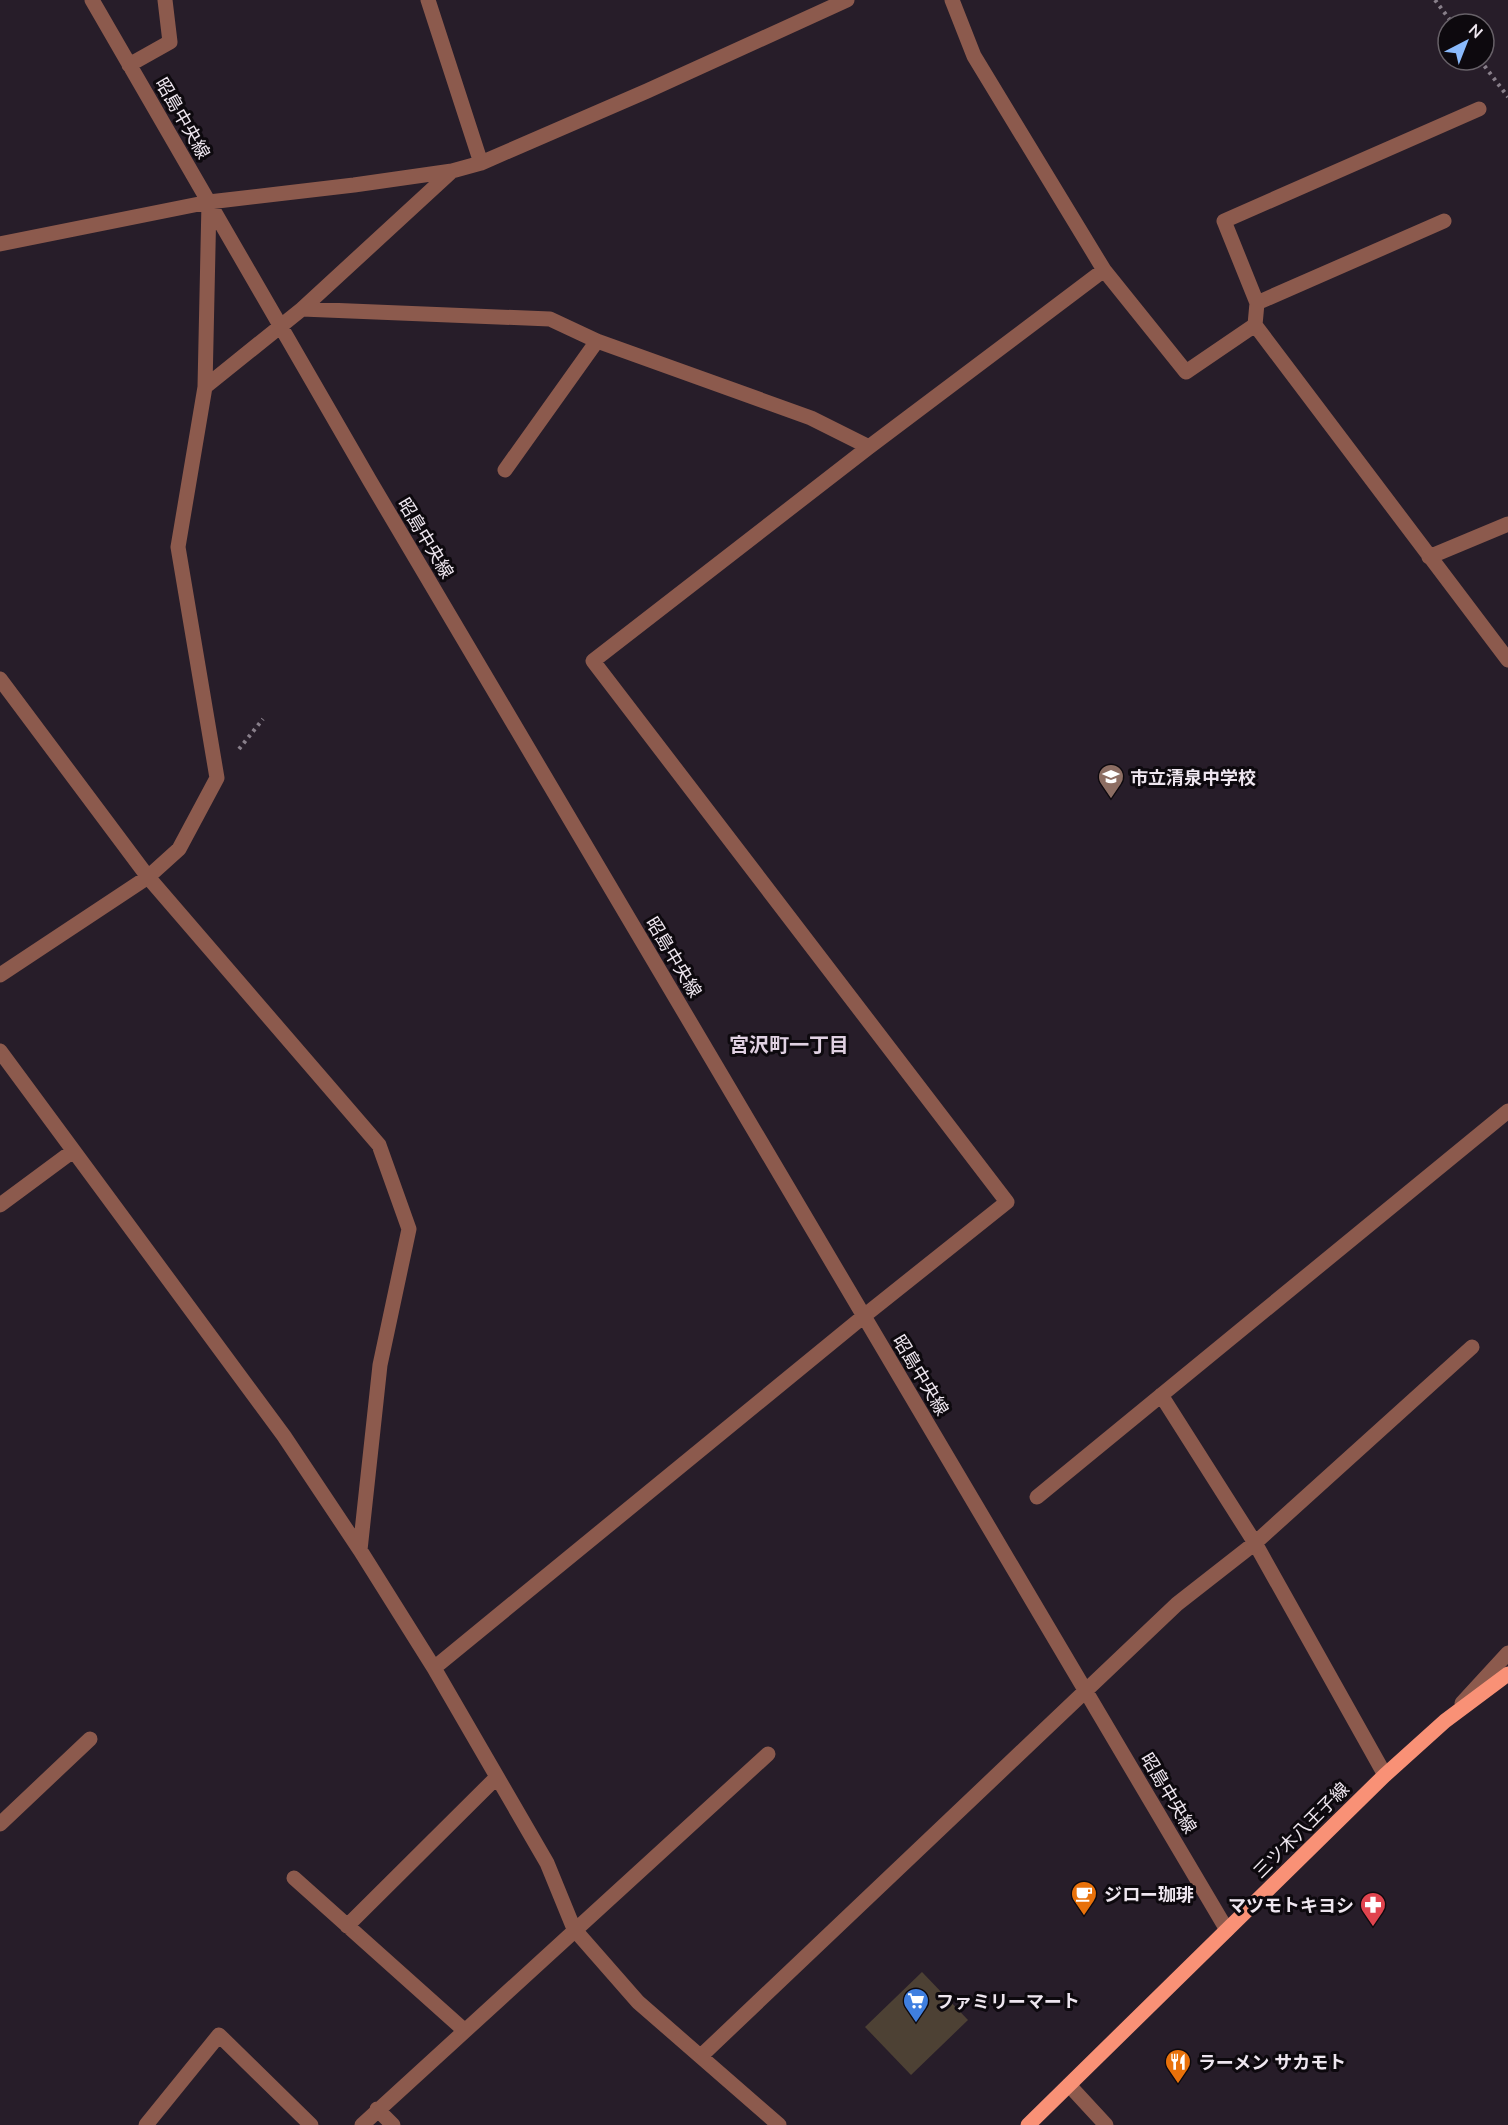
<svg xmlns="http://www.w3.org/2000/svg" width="1508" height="2125" font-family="Mulish,'Noto Sans JP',sans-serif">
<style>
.building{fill:#4d4134}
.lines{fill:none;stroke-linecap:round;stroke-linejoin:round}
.path{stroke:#887f8a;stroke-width:4;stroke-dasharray:3 4.5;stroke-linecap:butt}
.minor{stroke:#8c5a4d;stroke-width:15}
.major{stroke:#f99176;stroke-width:15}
.labels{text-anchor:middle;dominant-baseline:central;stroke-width:6;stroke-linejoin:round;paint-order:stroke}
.street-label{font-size:18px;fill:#eee6ef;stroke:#0d090e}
.poi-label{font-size:18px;font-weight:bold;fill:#eee6ef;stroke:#0d090e;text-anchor:start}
.neighbourhood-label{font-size:20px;font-weight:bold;fill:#e0d1e2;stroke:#0d090e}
</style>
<rect width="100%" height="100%" fill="#271d29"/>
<path class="building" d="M 922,1972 L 968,2020 L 911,2075 L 865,2027 Z"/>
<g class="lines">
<path class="path" d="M 1435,0 L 1453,24
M 1480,60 L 1508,97
M 239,749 L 263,719"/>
<path class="minor" d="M 92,0 L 370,481 L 1227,1930
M 428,0 L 481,163
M 952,0 L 974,56 L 1104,270 L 1186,372 L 1255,325
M 129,65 L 170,42 L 165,0
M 1479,109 L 1224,221 L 1257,303 L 1255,325 L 1508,660
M 0,244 L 209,202 L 354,185 L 452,171 L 481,163 L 647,91 L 847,0
M 1257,303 L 1444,221
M 302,309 L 550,319 L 597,341 L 811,418 L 869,447
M 205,387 L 209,202
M 505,470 L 597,341
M 1429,557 L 1508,524
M 0,679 L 148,877 L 379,1145 L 409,1229 L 380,1365 L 360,1550
M 0,975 L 148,877 L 179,849 L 217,778 L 178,547 L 205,387 L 302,309 L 452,171
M 0,1051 L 284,1436 L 360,1550 L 434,1668 L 547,1863 L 574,1929 L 638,2002 L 779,2125
M 0,1205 L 73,1151
M 1161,1395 L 1255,1543 L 1385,1775
M 1037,1497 L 1508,1111
M 434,1668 L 864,1316 L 1007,1202 L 593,661 L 869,447 L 1104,270
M 1462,1703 L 1508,1653
M 0,1824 L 90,1739
M 294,1878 L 464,2030
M 347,1926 L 497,1777
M 702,2055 L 1177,1604 L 1255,1543 L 1472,1347
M 1069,2085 L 1106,2125
M 377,2109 L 393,2125
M 146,2125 L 219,2035 L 311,2125
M 362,2125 L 768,1754"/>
<path class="major" d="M 1028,2125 L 1385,1775 L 1445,1721 L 1508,1674"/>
</g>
<defs>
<symbol id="school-pin" viewBox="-11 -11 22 30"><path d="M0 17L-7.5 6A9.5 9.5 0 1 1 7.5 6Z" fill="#8d6e63" stroke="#0d090e"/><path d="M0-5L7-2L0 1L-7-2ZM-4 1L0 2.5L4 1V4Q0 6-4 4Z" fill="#fff"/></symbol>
<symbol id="cafe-pin" viewBox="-11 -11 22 30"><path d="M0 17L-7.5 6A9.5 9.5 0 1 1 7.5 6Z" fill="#e8710a" stroke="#0d090e"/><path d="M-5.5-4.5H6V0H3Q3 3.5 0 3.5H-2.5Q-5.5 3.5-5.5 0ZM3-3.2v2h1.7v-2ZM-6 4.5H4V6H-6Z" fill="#fff"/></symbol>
<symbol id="pharmacy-pin" viewBox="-11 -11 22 30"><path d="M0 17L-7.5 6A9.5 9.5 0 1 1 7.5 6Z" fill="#e0444e" stroke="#0d090e"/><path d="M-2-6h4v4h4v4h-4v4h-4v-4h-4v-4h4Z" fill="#fff"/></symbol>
<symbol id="supermarket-pin" viewBox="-11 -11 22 30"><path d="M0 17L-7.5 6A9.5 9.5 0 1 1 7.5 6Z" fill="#3f7fe0" stroke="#0d090e"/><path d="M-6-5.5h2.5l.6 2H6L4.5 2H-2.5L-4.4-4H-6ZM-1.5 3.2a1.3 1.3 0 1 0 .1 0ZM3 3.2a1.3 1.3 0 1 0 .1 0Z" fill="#fff"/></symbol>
<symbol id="restaurant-pin" viewBox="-11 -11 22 30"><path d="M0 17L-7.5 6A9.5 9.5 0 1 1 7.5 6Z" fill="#e8710a" stroke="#0d090e"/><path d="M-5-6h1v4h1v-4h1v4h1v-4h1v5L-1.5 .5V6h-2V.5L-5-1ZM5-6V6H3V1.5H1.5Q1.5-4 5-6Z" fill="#fff"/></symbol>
</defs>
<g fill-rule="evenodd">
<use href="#school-pin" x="1096" y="762" width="30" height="40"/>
<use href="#cafe-pin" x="1069" y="1879" width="30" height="40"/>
<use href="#pharmacy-pin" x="1358" y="1890" width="30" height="40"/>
<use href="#supermarket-pin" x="901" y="1986" width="30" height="40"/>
<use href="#restaurant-pin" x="1163" y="2047" width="30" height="40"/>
</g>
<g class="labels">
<g class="street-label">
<text transform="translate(183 118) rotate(60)">昭島中央線</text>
<text transform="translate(426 538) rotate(59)">昭島中央線</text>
<text transform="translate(674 957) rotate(59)">昭島中央線</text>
<text transform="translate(921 1375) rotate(59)">昭島中央線</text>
<text transform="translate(1169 1793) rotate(59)">昭島中央線</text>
<text transform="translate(1301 1830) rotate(-45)">三ツ木八王子線</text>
</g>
<g class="poi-label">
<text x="1130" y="777">市立清泉中学校</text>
<text x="1104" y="1894">ジロー珈琲</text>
<text x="1354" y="1905" text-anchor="end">マツモトキヨシ</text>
<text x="936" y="2001">ファミリーマート</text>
<text x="1198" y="2062">ラーメン サカモト</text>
</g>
<g class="neighbourhood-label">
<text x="789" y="1044">宮沢町一丁目</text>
</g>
</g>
<g transform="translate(1466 42) rotate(42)"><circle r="28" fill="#0d090e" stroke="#676168" stroke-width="1.5"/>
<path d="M0-4.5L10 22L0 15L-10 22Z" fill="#8abafc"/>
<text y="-9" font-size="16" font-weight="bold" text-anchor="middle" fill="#eee6ef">N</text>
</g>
</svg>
